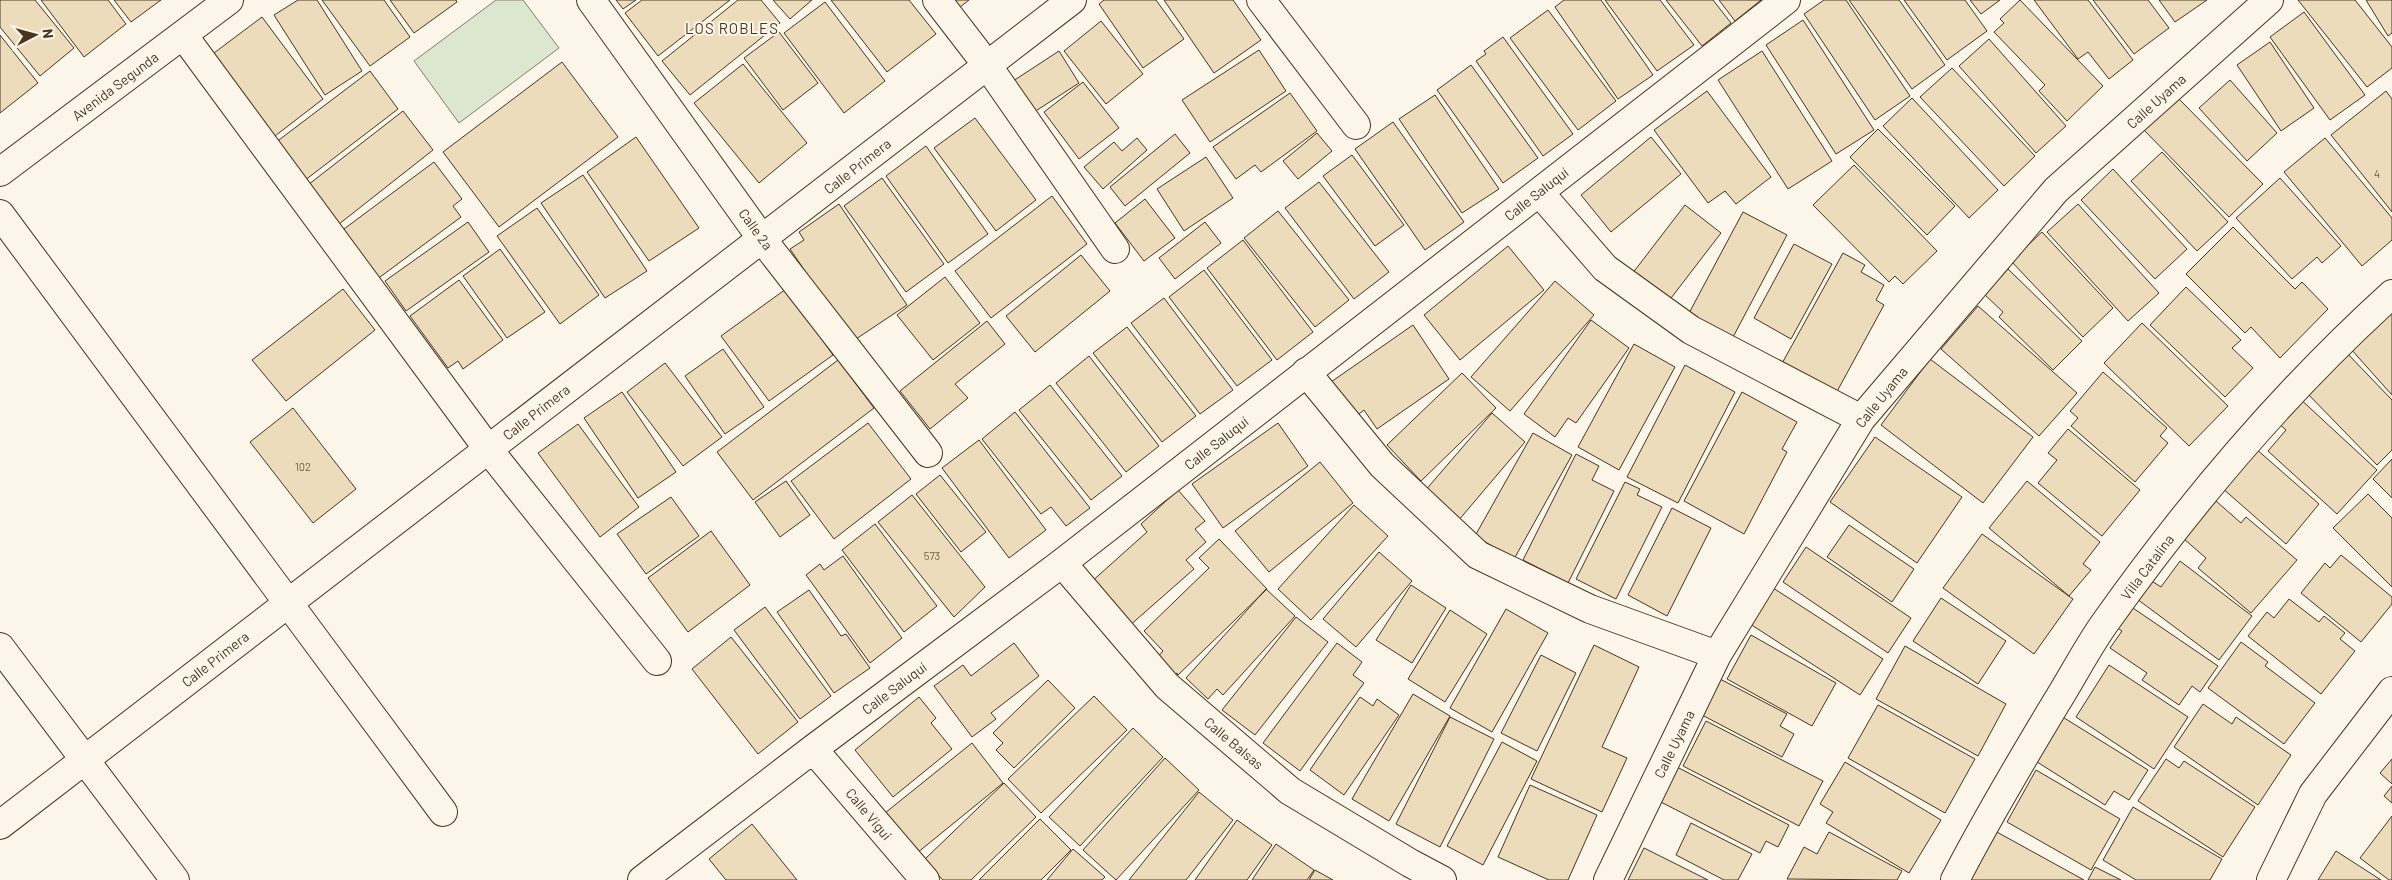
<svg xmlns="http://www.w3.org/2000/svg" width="2392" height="880" font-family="Barlow,sans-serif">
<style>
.green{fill:#dce7d0;stroke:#887966}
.building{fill:#ecdcbc;stroke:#4a3520}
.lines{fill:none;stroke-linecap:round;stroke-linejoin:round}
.minor-casing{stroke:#4a3520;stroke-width:30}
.minor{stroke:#fbf6e9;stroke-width:28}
.labels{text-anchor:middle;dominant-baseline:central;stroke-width:4;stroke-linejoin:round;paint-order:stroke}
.number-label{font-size:11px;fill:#725f47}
.street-label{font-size:14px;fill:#4a3520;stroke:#fbf6e9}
.neighbourhood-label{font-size:15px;letter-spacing:1px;fill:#4a3520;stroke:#fbf6e9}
</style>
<rect width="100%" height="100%" fill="#fbf6e9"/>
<path class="green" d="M 496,0 L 523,0 L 559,48 L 459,123 L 414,61 Z"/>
<path class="building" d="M 0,0 L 35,0 L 74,48 L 40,76 L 0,27 Z
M 41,0 L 108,0 L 126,24 L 84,57 Z
M 114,0 L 161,0 L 131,22 Z
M 298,0 L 317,0 L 362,71 L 325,95 L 274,15 Z
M 322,0 L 384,0 L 410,37 L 370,66 Z
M 390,0 L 456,0 L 457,2 L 414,33 Z
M 616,0 L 636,0 L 623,9 Z
M 642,0 L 730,0 L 658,56 L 625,13 Z
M 738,0 L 761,0 L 780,23 L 690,95 L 662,61 Z
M 773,0 L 812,0 L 790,19 Z
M 831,0 L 909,0 L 936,34 L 887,72 Z
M 947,0 L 969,0 L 955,11 Z
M 1104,0 L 1156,0 L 1184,39 L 1143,68 L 1099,4 Z
M 1164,0 L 1233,0 L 1261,40 L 1214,73 Z
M 1564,0 L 1601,0 L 1653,75 L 1618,99 L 1555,7 Z
M 1605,0 L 1660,0 L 1694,45 L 1657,71 Z
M 1666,0 L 1713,0 L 1731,23 L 1702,46 Z
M 1719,0 L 1761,0 L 1735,21 Z
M 1824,0 L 1846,0 L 1910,96 L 1875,120 L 1804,14 Z
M 1849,0 L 1899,0 L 1945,65 L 1912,89 Z
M 1904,0 L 1965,0 L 1987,31 L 1947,60 Z
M 1970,0 L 2000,0 L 1981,14 Z
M 2020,0 L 2103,86 L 2067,121 L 2039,91 L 2045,85 L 1994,32 L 2004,23 L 2000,19 Z
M 2034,0 L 2088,0 L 2133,60 L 2109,79 L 2088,52 L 2078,59 Z
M 2093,0 L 2148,0 L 2169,28 L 2134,54 Z
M 2159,0 L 2207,0 L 2175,22 Z
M 2298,0 L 2355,0 L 2392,47 L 2392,68 L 2367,87 Z
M 2366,0 L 2392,0 L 2392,33 L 2388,36 Z
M 825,2 L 885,81 L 844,113 L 784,33 Z
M 1548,10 L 1616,101 L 1578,130 L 1510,38 Z
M 2304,12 L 2365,95 L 2330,120 L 2270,37 Z
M 262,17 L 323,99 L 271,139 L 210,56 Z
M 1803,20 L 1874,130 L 1836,154 L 1766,45 Z
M 1101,21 L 1143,74 L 1106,104 L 1064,51 Z
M 779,32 L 818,83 L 783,110 L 744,58 Z
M 0,35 L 38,83 L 0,113 Z
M 1503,37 L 1573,134 L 1543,156 L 1476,61 L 1486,54 L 1484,51 Z
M 1989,39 L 2066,126 L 2036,153 L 1959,66 Z
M 2270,42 L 2314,108 L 2281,131 L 2237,65 Z
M 1259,50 L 1286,91 L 1210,142 L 1182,100 Z
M 1059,51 L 1079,83 L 1031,114 L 1010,83 Z
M 1762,51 L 1832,161 L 1788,189 L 1718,80 Z
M 562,62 L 618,137 L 499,227 L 443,152 Z
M 743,64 L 807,143 L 759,183 L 694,103 Z
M 1471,65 L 1538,158 L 1503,183 L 1437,90 Z
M 1952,68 L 2035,156 L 2004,186 L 1920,97 Z
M 370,71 L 398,109 L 300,184 L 271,146 Z
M 2230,80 L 2277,133 L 2247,161 L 2199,108 Z
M 1083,82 L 1119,128 L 1079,159 L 1044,112 Z
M 1707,91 L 1771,177 L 1736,204 L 1725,191 L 1708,203 L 1654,130 Z
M 2386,91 L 2392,99 L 2392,212 L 2331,135 Z
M 1290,93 L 1317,131 L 1261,172 L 1255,165 L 1236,179 L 1213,147 Z
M 1435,95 L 1499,189 L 1462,213 L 1399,119 Z
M 2175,95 L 2263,184 L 2229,217 L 2142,128 Z
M 1912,98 L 1998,190 L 1969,218 L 1883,126 Z
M 403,111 L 433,150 L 334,228 L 304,188 Z
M 975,118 L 1036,200 L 996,231 L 934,148 Z
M 1393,122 L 1464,222 L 1425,250 L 1355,149 Z
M 1878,129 L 1955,206 L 1927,235 L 1850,157 Z
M 1317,133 L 1332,151 L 1298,179 L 1283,161 Z
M 1175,134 L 1190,153 L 1125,206 L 1110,187 Z
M 636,137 L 699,228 L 649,261 L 587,172 Z
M 1651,137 L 1681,174 L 1611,232 L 1581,195 Z
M 1137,138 L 1147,150 L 1103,189 L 1084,167 L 1114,142 L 1122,151 Z
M 2325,138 L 2392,218 L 2392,240 L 2362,266 L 2284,172 Z
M 926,146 L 988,234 L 948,263 L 886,176 Z
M 2162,152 L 2228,222 L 2197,251 L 2131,181 Z
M 1352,155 L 1404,225 L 1375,246 L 1323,176 Z
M 1206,157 L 1233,198 L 1184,231 L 1157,189 Z
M 434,162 L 462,199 L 453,206 L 461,217 L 376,280 L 340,232 Z
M 1854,165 L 1937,251 L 1903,284 L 1895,276 L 1889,282 L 1813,205 Z
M 2113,169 L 2187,249 L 2155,279 L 2081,200 Z
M 583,175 L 647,271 L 605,298 L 541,203 Z
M 882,178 L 944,264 L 906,292 L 844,206 Z
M 2280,178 L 2341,246 L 2322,263 L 2317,257 L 2292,279 L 2236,218 Z
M 1319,182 L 1389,272 L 1354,299 L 1285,208 Z
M 1052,196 L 1087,244 L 991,318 L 955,271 Z
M 1145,199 L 1175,238 L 1144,261 L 1115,223 Z
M 839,204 L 907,305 L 853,341 L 790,249 L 804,240 L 799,232 Z
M 2078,204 L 2159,293 L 2128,321 L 2047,232 Z
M 1685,205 L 1721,233 L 1668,302 L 1632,274 Z
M 537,208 L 599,295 L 560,324 L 497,236 Z
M 1278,211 L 1349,300 L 1315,327 L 1244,238 Z
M 1743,212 L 1787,235 L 1732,339 L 1688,315 Z
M 468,222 L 489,252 L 406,311 L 385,281 Z
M 1205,222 L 1221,243 L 1175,279 L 1159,258 Z
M 2233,227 L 2295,289 L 2302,282 L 2328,309 L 2280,358 L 2251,327 L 2245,333 L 2186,274 Z
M 2042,232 L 2113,308 L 2083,337 L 2011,261 Z
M 1243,240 L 1313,332 L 1277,360 L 1207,268 Z
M 1794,244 L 1832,264 L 1791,339 L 1754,318 Z
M 1508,246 L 1544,290 L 1460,360 L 1424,315 Z
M 500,249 L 545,312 L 507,338 L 463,276 Z
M 1843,253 L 1865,265 L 1861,272 L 1884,285 L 1876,300 L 1884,305 L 1834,397 L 1780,367 Z
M 1081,255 L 1110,291 L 1035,352 L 1006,316 Z
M 2008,269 L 2082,341 L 2053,370 L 1999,317 L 2003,312 L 1984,294 Z
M 1204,270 L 1272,360 L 1237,386 L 1169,297 Z
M 945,277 L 980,323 L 933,360 L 897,315 Z
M 459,280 L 503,340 L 463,369 L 458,361 L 448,368 L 410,316 Z
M 1555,281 L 1594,315 L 1510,411 L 1471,377 Z
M 2186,287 L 2241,340 L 2232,348 L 2253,368 L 2225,397 L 2150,325 Z
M 343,289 L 375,330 L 286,401 L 252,360 Z
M 786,289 L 833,355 L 769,401 L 721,336 Z
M 1164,298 L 1233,390 L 1200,414 L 1131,323 Z
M 1978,306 L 2077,393 L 2039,436 L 1941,349 Z
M 2392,310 L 2392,395 L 2350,348 Z
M 1591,320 L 1629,348 L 1576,423 L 1568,418 L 1555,437 L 1524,414 Z
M 987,321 L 1005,344 L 955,384 L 968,398 L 930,429 L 900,391 Z
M 2142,323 L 2228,406 L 2189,446 L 2104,363 Z
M 1413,325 L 1449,379 L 1377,429 L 1364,410 L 1355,417 L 1331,382 Z
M 1127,327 L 1196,416 L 1162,442 L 1093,353 Z
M 1634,344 L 1675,367 L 1619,470 L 1578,447 Z
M 723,349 L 764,407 L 725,434 L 685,376 Z
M 2344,350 L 2392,400 L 2392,450 L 2377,465 L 2304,390 Z
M 1089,356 L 1159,446 L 1126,472 L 1056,383 Z
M 1930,359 L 2033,437 L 1983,503 L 1881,425 Z
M 838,360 L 874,408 L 753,500 L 717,452 Z
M 665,363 L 722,437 L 683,466 L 627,392 Z
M 1685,365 L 1735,392 L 1678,503 L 1627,477 Z
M 2103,372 L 2167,428 L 2160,436 L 2168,443 L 2135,482 L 2071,426 L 2078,418 L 2070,411 Z
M 1462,373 L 1496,408 L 1421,481 L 1387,445 Z
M 1050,385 L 1122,476 L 1091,500 L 1019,410 Z
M 622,392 L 676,472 L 638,498 L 584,418 Z
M 1742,392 L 1797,422 L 1782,449 L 1787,452 L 1744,534 L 1684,501 Z
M 2297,396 L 2377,470 L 2337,514 L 2268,451 L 2286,430 L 2275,420 Z
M 293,408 L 356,489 L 313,523 L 250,442 Z
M 1015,412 L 1090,508 L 1066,526 L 1051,507 L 1041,514 L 982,439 Z
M 1492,413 L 1525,442 L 1458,521 L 1424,492 Z
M 868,423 L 911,479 L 834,539 L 791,481 Z
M 1278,423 L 1308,466 L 1223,528 L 1192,484 Z
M 578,424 L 639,507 L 600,537 L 538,453 Z
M 2068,429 L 2140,490 L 2102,536 L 2038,483 L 2057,460 L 2048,453 Z
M 1533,433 L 1572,455 L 1514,559 L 1475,536 Z
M 1875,437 L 1962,497 L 1917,563 L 1830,502 Z
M 979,440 L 1046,530 L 1009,558 L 942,468 Z
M 2255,448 L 2319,504 L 2286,544 L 2221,487 Z
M 1576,454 L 1599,466 L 1592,480 L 1614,491 L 1568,583 L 1523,560 Z
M 2392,459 L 2392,498 L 2373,479 Z
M 1320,462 L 1353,503 L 1269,572 L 1235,531 Z
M 940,475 L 986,532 L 961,552 L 916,494 Z
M 786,481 L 810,515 L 780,537 L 755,502 Z
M 2027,481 L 2100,542 L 2083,564 L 2091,570 L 2069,596 L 1989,528 Z
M 1625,482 L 1640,489 L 1637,495 L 1662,507 L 1616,599 L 1576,579 Z
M 1178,490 L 1205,521 L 1195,529 L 1206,542 L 1186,560 L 1194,569 L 1128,627 L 1090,583 L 1147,532 L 1141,524 Z
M 2368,494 L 2392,518 L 2392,587 L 2333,528 Z
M 912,495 L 985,587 L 954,617 L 878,522 Z
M 671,497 L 699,536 L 646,574 L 617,534 Z
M 2216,501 L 2241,523 L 2246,517 L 2297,560 L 2251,613 L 2198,568 L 2206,558 L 2184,539 Z
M 1354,505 L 1388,536 L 1311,620 L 1278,589 Z
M 1672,508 L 1711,528 L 1667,616 L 1628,595 Z
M 875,524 L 937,606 L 904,632 L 842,550 Z
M 1849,525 L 1914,569 L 1892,602 L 1827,557 Z
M 711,531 L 750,585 L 688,632 L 648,578 Z
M 1982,534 L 2073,599 L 2034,654 L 1943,588 Z
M 1219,539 L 1267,589 L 1178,675 L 1177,673 L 1172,677 L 1155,660 L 1163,651 L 1144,631 L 1209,568 L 1199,558 Z
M 1806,547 L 1911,618 L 1888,653 L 1783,582 Z
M 1379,552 L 1412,581 L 1356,647 L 1323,619 Z
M 2341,555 L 2392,597 L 2392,604 L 2361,642 L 2301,593 L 2325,563 L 2330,568 Z
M 843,556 L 902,638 L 870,663 L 806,575 L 820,564 L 824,570 Z
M 2180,561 L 2252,616 L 2219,660 L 2137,599 L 2150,580 L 2161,587 Z
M 1411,585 L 1446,608 L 1412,663 L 1376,640 Z
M 1770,586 L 1883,659 L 1860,695 L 1747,622 Z
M 1266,589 L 1295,616 L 1223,695 L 1217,689 L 1208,699 L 1186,678 Z
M 809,590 L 841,636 L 846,634 L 870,668 L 834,693 L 777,612 Z
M 1941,598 L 2006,641 L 1978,684 L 1913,641 Z
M 2289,599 L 2319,622 L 2324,616 L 2345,633 L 2340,639 L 2355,651 L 2321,694 L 2248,636 L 2267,612 L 2274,618 Z
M 2130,606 L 2218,666 L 2200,692 L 2192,686 L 2179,705 L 2142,680 L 2147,673 L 2110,648 L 2122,631 L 2116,627 Z
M 765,607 L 831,696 L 800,719 L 734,630 Z
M 1506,609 L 1548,633 L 1492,732 L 1450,708 Z
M 1450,610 L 1487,634 L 1445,702 L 1408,679 Z
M 1296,617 L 1328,642 L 1255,735 L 1222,710 Z
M 1751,635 L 1836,683 L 1812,726 L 1727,679 Z
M 731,637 L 798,722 L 758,754 L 692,669 Z
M 2241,642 L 2268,662 L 2265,666 L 2315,703 L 2284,744 L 2208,688 Z
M 1014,643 L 1039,676 L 991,713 L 996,719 L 972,737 L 934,686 L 963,665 L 971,676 Z
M 1337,643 L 1362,662 L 1353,675 L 1364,683 L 1300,771 L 1263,743 Z
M 1594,645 L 1639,667 L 1602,747 L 1627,758 L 1602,812 L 1531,779 Z
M 1905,646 L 2006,704 L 1978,756 L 1876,699 Z
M 1541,655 L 1576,673 L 1537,751 L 1501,733 Z
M 2109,665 L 2188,717 L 2154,769 L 2076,717 Z
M 1720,679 L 1787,714 L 1780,726 L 1794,734 L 1782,757 L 1702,715 Z
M 1048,680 L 1075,708 L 1014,768 L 996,750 L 1003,743 L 993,733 Z
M 1413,694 L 1450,716 L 1389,821 L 1352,799 Z
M 1094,696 L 1127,730 L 1041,813 L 1008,779 Z
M 919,697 L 936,718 L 931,723 L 952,749 L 893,797 L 855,750 Z
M 1360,697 L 1373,706 L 1377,699 L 1399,715 L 1344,795 L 1310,770 Z
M 2203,704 L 2232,724 L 2236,717 L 2291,755 L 2258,805 L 2174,747 Z
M 1878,705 L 1975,759 L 1945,813 L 1848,758 Z
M 2061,716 L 2148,770 L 2129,800 L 2114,791 L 2105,805 L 2034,760 Z
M 1450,717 L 1494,739 L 1440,847 L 1396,824 Z
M 1706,721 L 1823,781 L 1799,826 L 1683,766 Z
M 1133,728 L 1163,757 L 1080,846 L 1049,817 Z
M 1502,742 L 1537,761 L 1483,865 L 1447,846 Z
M 972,743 L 1003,783 L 917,853 L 885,813 Z
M 1165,758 L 1199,790 L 1116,880 L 1083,850 Z
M 2166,759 L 2179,768 L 2184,761 L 2255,807 L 2223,857 L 2138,801 Z
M 2392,759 L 2392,784 L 2380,773 Z
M 1845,762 L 1941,820 L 1909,873 L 1826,823 L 1833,812 L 1820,804 Z
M 1675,766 L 1789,825 L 1778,847 L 1766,841 L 1760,853 L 1657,800 Z
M 2036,770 L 2120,819 L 2091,870 L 2007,822 Z
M 1004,783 L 1036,817 L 971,880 L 943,880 L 924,860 Z
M 1530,785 L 1597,815 L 1568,880 L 1549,880 L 1498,857 Z
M 2392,786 L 2392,803 L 2384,796 Z
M 1199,792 L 1233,820 L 1186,880 L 1129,880 Z
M 2133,807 L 2222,859 L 2210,880 L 2136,880 L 2103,860 Z
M 2392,816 L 2392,880 L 2389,880 L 2360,858 Z
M 1040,819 L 1071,850 L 1041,880 L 979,880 Z
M 1237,820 L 1272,845 L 1247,880 L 1195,880 Z
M 1691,823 L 1752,854 L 1738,880 L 1724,880 L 1676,855 Z
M 752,824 L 797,880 L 726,880 L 709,859 Z
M 1995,831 L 2084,880 L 1968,880 Z
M 1829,832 L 1902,871 L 1897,880 L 1787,879 L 1804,847 L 1817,854 Z
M 1276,844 L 1314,870 L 1307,880 L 1252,880 Z
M 1644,848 L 1708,880 L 1628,880 Z
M 1073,849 L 1105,877 L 1102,880 L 1047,880 Z
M 2336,851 L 2381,880 L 2318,880 Z
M 2095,867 L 2121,880 L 2088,880 Z
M 1315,870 L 1333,880 L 1309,880 Z"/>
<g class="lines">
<defs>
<path id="minor" d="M 591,0 L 762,239 L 928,453
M 937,0 L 987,65 L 1115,249
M 1261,0 L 1356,125
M 183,35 L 488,449 L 657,661
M 0,172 L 229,0
M 1539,192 L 1605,268 L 1691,330 L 1861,419
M 0,214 L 443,812
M 1306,372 L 1382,465 L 1478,555 L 1590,609 L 1717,655
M 1062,563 L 1167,686 L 1290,791 L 1410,863 L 1442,880
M 0,647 L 175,880
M 813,749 L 925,880
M 0,825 L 1072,0
M 642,880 L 813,749 L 1062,563 L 1786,0
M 1608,880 L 1717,655 L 1861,419 L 2056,190 L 2269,0
M 1955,880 C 1986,820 2021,761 2056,703 C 2073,676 2088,646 2107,620 C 2191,502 2285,391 2392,294
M 2271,880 L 2313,794 L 2392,691"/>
</defs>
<use href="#minor" class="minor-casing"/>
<use href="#minor" class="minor"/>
</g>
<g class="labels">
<g class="number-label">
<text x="2377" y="173">4</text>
<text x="303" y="466">102</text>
<text x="932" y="555">573</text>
</g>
<g class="street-label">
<text transform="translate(115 86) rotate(-37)">Avenida Segunda</text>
<text transform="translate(2156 101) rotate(-42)">Calle Uyama</text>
<text transform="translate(857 166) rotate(-38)">Calle Primera</text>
<text transform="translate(1536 194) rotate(-38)">Calle Saluquí</text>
<text transform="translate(756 229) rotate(54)">Calle 2a</text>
<text transform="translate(1881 397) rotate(-51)">Calle Uyama</text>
<text transform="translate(536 412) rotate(-38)">Calle Primera</text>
<text transform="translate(1216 443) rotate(-38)">Calle Saluquí</text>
<text transform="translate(2147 567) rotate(-53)">Villa Catalina</text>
<text transform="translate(215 659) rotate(-38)">Calle Primera</text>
<text transform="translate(894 688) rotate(-37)">Calle Saluquí</text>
<text transform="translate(1234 743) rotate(40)">Calle Balsas</text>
<text transform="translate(1674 744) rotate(-64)">Calle Uyama</text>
<text transform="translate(869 814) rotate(50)">Calle Vigui</text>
</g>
<g class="neighbourhood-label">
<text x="732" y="28">LOS ROBLES</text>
</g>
</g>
<g transform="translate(35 35) rotate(84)" stroke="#fbf6e9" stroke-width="4" paint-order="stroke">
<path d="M0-4L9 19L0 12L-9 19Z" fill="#4a3520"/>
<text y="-8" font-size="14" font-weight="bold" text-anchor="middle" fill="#4a3520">N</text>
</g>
</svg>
